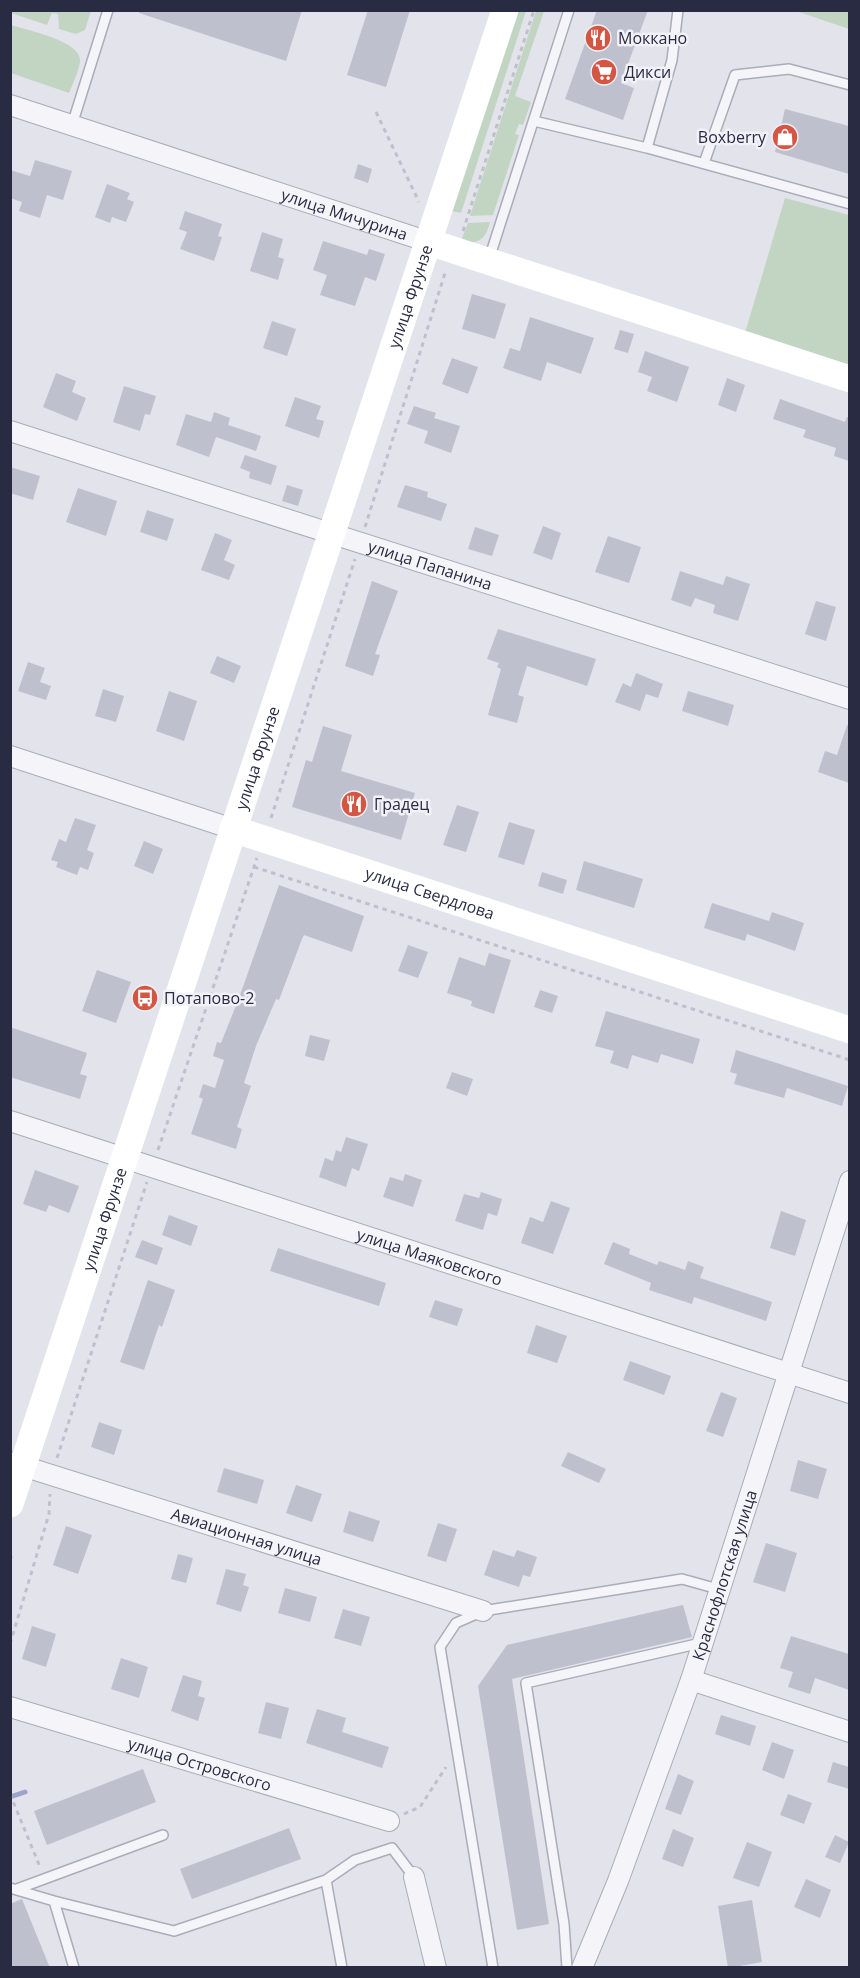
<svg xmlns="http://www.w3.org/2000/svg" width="860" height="1978" font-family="'Open Sans',sans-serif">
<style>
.green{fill:#c2d5c3}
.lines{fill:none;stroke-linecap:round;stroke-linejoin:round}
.stream{stroke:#9ba5cc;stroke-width:5}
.building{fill:#bec0ce}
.lane-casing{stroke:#aaacb9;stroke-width:12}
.street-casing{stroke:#aaacb9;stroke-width:22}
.path{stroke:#c0c0ca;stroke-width:3;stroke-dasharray:4.5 4.5;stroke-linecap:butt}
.lane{stroke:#f5f5f9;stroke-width:9}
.street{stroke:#f5f5f9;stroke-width:20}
.secondary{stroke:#fff;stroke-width:27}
.labels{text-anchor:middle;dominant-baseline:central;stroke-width:5;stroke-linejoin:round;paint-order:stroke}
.poi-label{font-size:16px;fill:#292b43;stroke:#f1f2f8;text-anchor:start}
.street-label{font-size:16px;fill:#292b43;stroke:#f1f2f8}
</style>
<rect width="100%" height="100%" fill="#e2e3eb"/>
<path class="green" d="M 11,10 L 91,10 L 91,11 L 85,30 L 76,34 L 59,29 L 58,14 L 52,13 L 47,25 L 11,13 Z
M 516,11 L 526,11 L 461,213 L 447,210 Z
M 536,11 L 544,11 L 515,96 L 531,102 L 523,125 L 519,124 L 515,134 L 519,135 L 493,215 L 470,216 Z
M 796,11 L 849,11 L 849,29 Z
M 11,25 C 26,30 82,41 80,61 C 79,71 73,83 69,93 L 11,73 Z
M 785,198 L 849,215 L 849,366 L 745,333 Z
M 490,222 C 486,239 478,245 461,241 L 468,223 Z"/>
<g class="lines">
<path class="stream" d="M 10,1797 L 25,1792"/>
</g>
<path class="building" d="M 139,10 L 302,10 L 286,61 L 139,13 Z
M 368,10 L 410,10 L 386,87 L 347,75 Z
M 597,10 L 648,10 L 621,83 L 634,88 L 623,120 L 565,99 Z
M 785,109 L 849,126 L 849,174 L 775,152 Z
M 35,160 L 72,171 L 63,200 L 47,195 L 40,218 L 19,211 L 22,202 L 10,198 L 10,170 L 30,176 Z
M 358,164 L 372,169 L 368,183 L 354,178 Z
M 107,184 L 130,193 L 127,199 L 134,202 L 126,222 L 112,217 L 110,223 L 95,217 Z
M 185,211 L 222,224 L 218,236 L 222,237 L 214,261 L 180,249 L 187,232 L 179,229 Z
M 262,232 L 283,239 L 278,257 L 284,259 L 278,280 L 250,271 Z
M 323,241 L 367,255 L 369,249 L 385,254 L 376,281 L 365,277 L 355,306 L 320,295 L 327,275 L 313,270 Z
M 472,294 L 506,304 L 495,339 L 462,329 Z
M 530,317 L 594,338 L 581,374 L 547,362 L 541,381 L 503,368 L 510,348 L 520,351 Z
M 272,321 L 296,329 L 287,356 L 263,348 Z
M 620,330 L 634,334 L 628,353 L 614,349 Z
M 645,351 L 689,367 L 677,402 L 647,391 L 652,377 L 638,372 Z
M 452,358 L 478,367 L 468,394 L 442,384 Z
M 56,373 L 76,381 L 72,392 L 86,398 L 77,421 L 43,407 Z
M 727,378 L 745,385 L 736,412 L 718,405 Z
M 124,386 L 156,396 L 150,415 L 145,414 L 140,431 L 113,422 Z
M 295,397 L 321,406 L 316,419 L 324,421 L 319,438 L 285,426 Z
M 780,399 L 845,422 L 847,417 L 849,417 L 849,461 L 834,456 L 836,448 L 803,437 L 806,430 L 773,419 Z
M 414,406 L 436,413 L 434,418 L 460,426 L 451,453 L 424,443 L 428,431 L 407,424 Z
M 214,412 L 230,418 L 228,425 L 261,436 L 256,451 L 216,437 L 209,457 L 176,445 L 186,414 L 211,422 Z
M 245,455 L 277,466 L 271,485 L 249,478 L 250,472 L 240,468 Z
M 10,467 L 40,476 L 33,500 L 10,493 Z
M 287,485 L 303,490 L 298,506 L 282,501 Z
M 405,485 L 428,492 L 427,497 L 447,504 L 441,521 L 397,507 Z
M 78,488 L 117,501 L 106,536 L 66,522 Z
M 147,510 L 174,519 L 167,541 L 140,532 Z
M 543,526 L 561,533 L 552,560 L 533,553 Z
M 475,527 L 499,535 L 492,556 L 468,549 Z
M 215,533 L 232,540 L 224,560 L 235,565 L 229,580 L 201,570 Z
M 608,536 L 641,547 L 629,583 L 595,572 Z
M 680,571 L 723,585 L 726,576 L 750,584 L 738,621 L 713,613 L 715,605 L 695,598 L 691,607 L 671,600 Z
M 372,581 L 398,591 L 375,654 L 380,655 L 373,676 L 345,666 Z
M 816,601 L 836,607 L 826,641 L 805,634 Z
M 498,629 L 596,659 L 587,686 L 527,666 L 518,695 L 524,697 L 517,723 L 488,715 L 501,669 L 497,667 L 499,663 L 487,659 Z
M 217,656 L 241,666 L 234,683 L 210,673 Z
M 28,662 L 45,668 L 40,682 L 51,686 L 46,700 L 18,691 Z
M 636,673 L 663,684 L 658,698 L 646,694 L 640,711 L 615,702 L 623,683 L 631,687 Z
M 103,689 L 124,696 L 116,722 L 95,716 Z
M 169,691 L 197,701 L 184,741 L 156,731 Z
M 688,691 L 734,705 L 728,726 L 682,711 Z
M 847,725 L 849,726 L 849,783 L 818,772 L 825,751 L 837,755 Z
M 323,726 L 352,735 L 341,771 L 415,793 L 401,840 L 292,807 L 306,760 L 312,762 Z
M 457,805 L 479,812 L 466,852 L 443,845 Z
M 75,818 L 96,825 L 87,850 L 94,853 L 88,870 L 80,867 L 77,875 L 56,867 L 58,862 L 51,860 L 59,839 L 66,842 Z
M 509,822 L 535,830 L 524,865 L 498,857 Z
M 144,841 L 163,849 L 153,874 L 134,866 Z
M 584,861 L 643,879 L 634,908 L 576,890 Z
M 542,872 L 567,880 L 563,894 L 538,886 Z
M 279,885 L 364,916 L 352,952 L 304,935 L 302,939 L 279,1000 L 276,999 L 256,1046 L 244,1083 L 251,1086 L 237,1127 L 242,1129 L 236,1149 L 191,1134 L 203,1099 L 199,1097 L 203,1084 L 215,1088 L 224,1060 L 213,1056 L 217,1042 L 221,1043 L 239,998 Z
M 712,903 L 769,921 L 772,912 L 804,923 L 795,951 L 747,934 L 745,941 L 704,928 Z
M 408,945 L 428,952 L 418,978 L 398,971 Z
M 489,953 L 511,960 L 494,1014 L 471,1006 L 472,1001 L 447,993 L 459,957 L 485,966 Z
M 97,970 L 131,982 L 116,1023 L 82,1011 Z
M 540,990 L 558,996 L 552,1013 L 534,1007 Z
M 606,1011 L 700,1039 L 693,1064 L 661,1054 L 658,1063 L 632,1055 L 628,1069 L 610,1063 L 614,1051 L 595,1046 Z
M 10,1027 L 87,1053 L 80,1074 L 87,1076 L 80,1099 L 10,1077 Z
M 310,1035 L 330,1040 L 324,1061 L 305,1056 Z
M 736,1050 L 848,1086 L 842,1106 L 787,1088 L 784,1098 L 734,1084 L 737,1074 L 730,1072 Z
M 452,1072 L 473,1079 L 467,1096 L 446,1088 Z
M 346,1137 L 368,1144 L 359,1171 L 352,1168 L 346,1187 L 319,1177 L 325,1158 L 333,1161 L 336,1150 L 341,1152 Z
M 35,1170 L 79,1186 L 69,1213 L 49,1205 L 46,1212 L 23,1204 Z
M 405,1174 L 422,1180 L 413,1207 L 383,1197 L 390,1177 L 403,1181 Z
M 481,1192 L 502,1199 L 497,1216 L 488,1213 L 483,1230 L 455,1221 L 464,1194 L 479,1198 Z
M 551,1201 L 570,1208 L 553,1254 L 521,1243 L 530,1217 L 543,1222 Z
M 781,1211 L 806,1220 L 795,1256 L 770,1248 Z
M 169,1215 L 198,1226 L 191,1246 L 162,1235 Z
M 142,1240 L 163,1248 L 157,1265 L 135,1257 Z
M 613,1242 L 630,1249 L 629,1254 L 657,1265 L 659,1261 L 685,1270 L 688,1261 L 704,1267 L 700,1278 L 772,1302 L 766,1321 L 694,1297 L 692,1304 L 649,1290 L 651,1283 L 604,1264 Z
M 278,1248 L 386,1283 L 379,1306 L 270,1271 Z
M 148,1280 L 175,1290 L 162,1327 L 159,1325 L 144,1370 L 120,1362 Z
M 435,1300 L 463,1309 L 457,1326 L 429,1317 Z
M 536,1325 L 567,1336 L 557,1363 L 527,1353 Z
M 630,1361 L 671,1376 L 664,1395 L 623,1380 Z
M 721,1392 L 737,1398 L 723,1437 L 706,1431 Z
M 99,1422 L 122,1430 L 114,1455 L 91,1447 Z
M 568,1452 L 606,1469 L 599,1483 L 561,1466 Z
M 798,1460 L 827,1469 L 818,1499 L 790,1491 Z
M 224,1468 L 264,1480 L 257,1504 L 217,1492 Z
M 296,1485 L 322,1494 L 312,1522 L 286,1513 Z
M 349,1511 L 380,1521 L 373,1542 L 343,1532 Z
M 438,1523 L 457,1529 L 446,1562 L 427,1556 Z
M 66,1526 L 92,1535 L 78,1574 L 53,1565 Z
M 766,1543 L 797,1553 L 785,1592 L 753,1582 Z
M 493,1550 L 514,1557 L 517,1550 L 537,1557 L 530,1577 L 523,1575 L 519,1587 L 484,1575 Z
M 178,1554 L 193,1558 L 186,1583 L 171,1579 Z
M 226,1569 L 246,1574 L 243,1585 L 249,1587 L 241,1612 L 216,1604 Z
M 285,1588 L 317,1597 L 310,1622 L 278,1613 Z
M 683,1605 L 692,1637 L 512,1679 L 549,1924 L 517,1930 L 478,1686 L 507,1645 Z
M 343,1609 L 370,1617 L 361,1646 L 334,1638 Z
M 32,1626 L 56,1634 L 46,1667 L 22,1659 Z
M 791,1636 L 849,1654 L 849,1690 L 815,1678 L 810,1694 L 788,1687 L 793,1672 L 780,1668 Z
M 121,1658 L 148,1667 L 139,1698 L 111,1689 Z
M 183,1675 L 202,1681 L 198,1696 L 205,1698 L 198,1721 L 171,1711 Z
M 266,1702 L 289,1708 L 281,1739 L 258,1733 Z
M 317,1709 L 346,1718 L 342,1732 L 389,1747 L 382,1768 L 306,1743 Z
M 721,1715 L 756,1726 L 750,1746 L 715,1734 Z
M 772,1742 L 794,1750 L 784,1779 L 762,1770 Z
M 833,1762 L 849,1767 L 849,1789 L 827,1782 Z
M 143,1769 L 156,1802 L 47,1845 L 34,1811 Z
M 678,1774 L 694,1781 L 681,1815 L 665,1809 Z
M 788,1794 L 812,1803 L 804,1824 L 780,1815 Z
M 289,1828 L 301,1859 L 192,1899 L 180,1869 Z
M 673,1829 L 694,1838 L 683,1867 L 662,1859 Z
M 835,1835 L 849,1842 L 840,1863 L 825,1857 Z
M 747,1842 L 772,1852 L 759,1887 L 733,1878 Z
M 806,1879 L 831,1890 L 820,1918 L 794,1907 Z
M 22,1899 L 50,1968 L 10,1968 L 10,1904 Z
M 752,1900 L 762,1962 L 728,1968 L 718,1906 Z"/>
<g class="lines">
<defs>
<path id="lane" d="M 534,121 L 647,148 L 850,204
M 72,125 L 108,10
M 647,148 L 672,60 L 678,10
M 704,163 L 735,75 L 789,69 L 850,85
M 489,259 L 569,10
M 326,1880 L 342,1968
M 10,1888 L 54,1901 L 74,1968
M 17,1889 L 163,1835
M 54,1901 L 174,1931 L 326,1880 L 355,1860 L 392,1848 L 414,1877
M 493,1968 L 440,1647 L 456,1623 L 483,1611 L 682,1579 L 718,1589
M 567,1968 L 564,1924 L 526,1683 L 701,1643"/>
<g id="street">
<path id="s1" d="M 10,105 L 429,242"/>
<path id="s2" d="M 10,431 L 850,699"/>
<path d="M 10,756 L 233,829"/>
<path id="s3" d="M 10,1121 L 850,1393"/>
<path id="s4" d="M 10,1462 L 483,1611"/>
<path d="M 691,1680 L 850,1732"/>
<path id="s5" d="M 10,1707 L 389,1821"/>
<path d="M 414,1877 L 436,1968"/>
<path id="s6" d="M 582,1968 L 618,1881 L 691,1680 L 850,1181"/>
</g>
</defs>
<use href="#lane" class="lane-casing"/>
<use href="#street" class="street-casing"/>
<path class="path" d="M 376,112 L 419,202
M 463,231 L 534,10
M 365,527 L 446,270
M 271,818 L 355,559
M 254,867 L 850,1060
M 158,1150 L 257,858
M 57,1458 L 147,1182
M 10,1560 L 12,1555
M 10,1644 L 49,1514 L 50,1494
M 10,1794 L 40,1867
M 404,1814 L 420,1807 L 446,1767"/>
<use href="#lane" class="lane"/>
<use href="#street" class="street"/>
<g class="secondary">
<path d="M 429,242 L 850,379"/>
<path id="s7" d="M 233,829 L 850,1030"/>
<path id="s8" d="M 10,1504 L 505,10"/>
</g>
</g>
<defs>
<symbol id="restaurant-disc" viewBox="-11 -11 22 22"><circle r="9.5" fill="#d45642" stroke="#f1f2f8"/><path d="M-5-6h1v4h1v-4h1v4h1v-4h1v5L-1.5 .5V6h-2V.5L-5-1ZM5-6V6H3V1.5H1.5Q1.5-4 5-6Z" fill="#fff"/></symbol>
<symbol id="supermarket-disc" viewBox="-11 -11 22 22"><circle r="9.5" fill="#d45642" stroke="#f1f2f8"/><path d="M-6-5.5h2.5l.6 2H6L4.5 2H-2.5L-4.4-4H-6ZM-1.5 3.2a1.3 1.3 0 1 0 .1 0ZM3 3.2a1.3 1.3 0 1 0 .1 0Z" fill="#fff"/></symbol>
<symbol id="shop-disc" viewBox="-11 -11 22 22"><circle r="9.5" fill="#d45642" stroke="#f1f2f8"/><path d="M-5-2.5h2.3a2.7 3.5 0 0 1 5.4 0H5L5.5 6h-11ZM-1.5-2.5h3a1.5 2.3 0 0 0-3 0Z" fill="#fff"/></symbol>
<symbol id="bus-disc" viewBox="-11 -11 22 22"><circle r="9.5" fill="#d45642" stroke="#f1f2f8"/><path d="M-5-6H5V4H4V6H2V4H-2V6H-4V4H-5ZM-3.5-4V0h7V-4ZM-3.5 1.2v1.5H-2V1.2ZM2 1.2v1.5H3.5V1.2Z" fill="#fff"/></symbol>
</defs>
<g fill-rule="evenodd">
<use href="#restaurant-disc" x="583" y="23" width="30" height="30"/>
<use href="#supermarket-disc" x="589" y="57" width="30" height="30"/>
<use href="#shop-disc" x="770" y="122" width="30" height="30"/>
<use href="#restaurant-disc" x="339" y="789" width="30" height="30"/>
<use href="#bus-disc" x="130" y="983" width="30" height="30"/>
</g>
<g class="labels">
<g class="poi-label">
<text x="618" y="38">Моккано</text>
<text x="624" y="72">Дикси</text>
<text x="766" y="137" text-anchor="end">Boxberry</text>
<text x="374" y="804">Градец</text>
<text x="164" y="998">Потапово-2</text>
</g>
<g class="street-label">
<text stroke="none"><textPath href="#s1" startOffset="352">улица Мичурина</textPath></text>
<text stroke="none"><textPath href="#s8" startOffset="1272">улица Фрунзе</textPath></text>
<text stroke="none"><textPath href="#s2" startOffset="441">улица Папанина</textPath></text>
<text stroke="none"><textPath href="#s8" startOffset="786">улица Фрунзе</textPath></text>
<text stroke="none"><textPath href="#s7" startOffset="207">улица Свердлова</textPath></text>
<text stroke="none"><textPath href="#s8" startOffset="300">улица Фрунзе</textPath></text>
<text stroke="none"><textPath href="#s3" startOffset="441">улица Маяковского</textPath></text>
<text stroke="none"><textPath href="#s4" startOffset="248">Авиационная улица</textPath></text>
<text stroke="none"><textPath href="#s6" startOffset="418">Краснофлотская улица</textPath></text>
<text stroke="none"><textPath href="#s5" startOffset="198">улица Островского</textPath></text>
</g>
</g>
<rect width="860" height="1978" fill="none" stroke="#292b43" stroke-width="24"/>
</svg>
